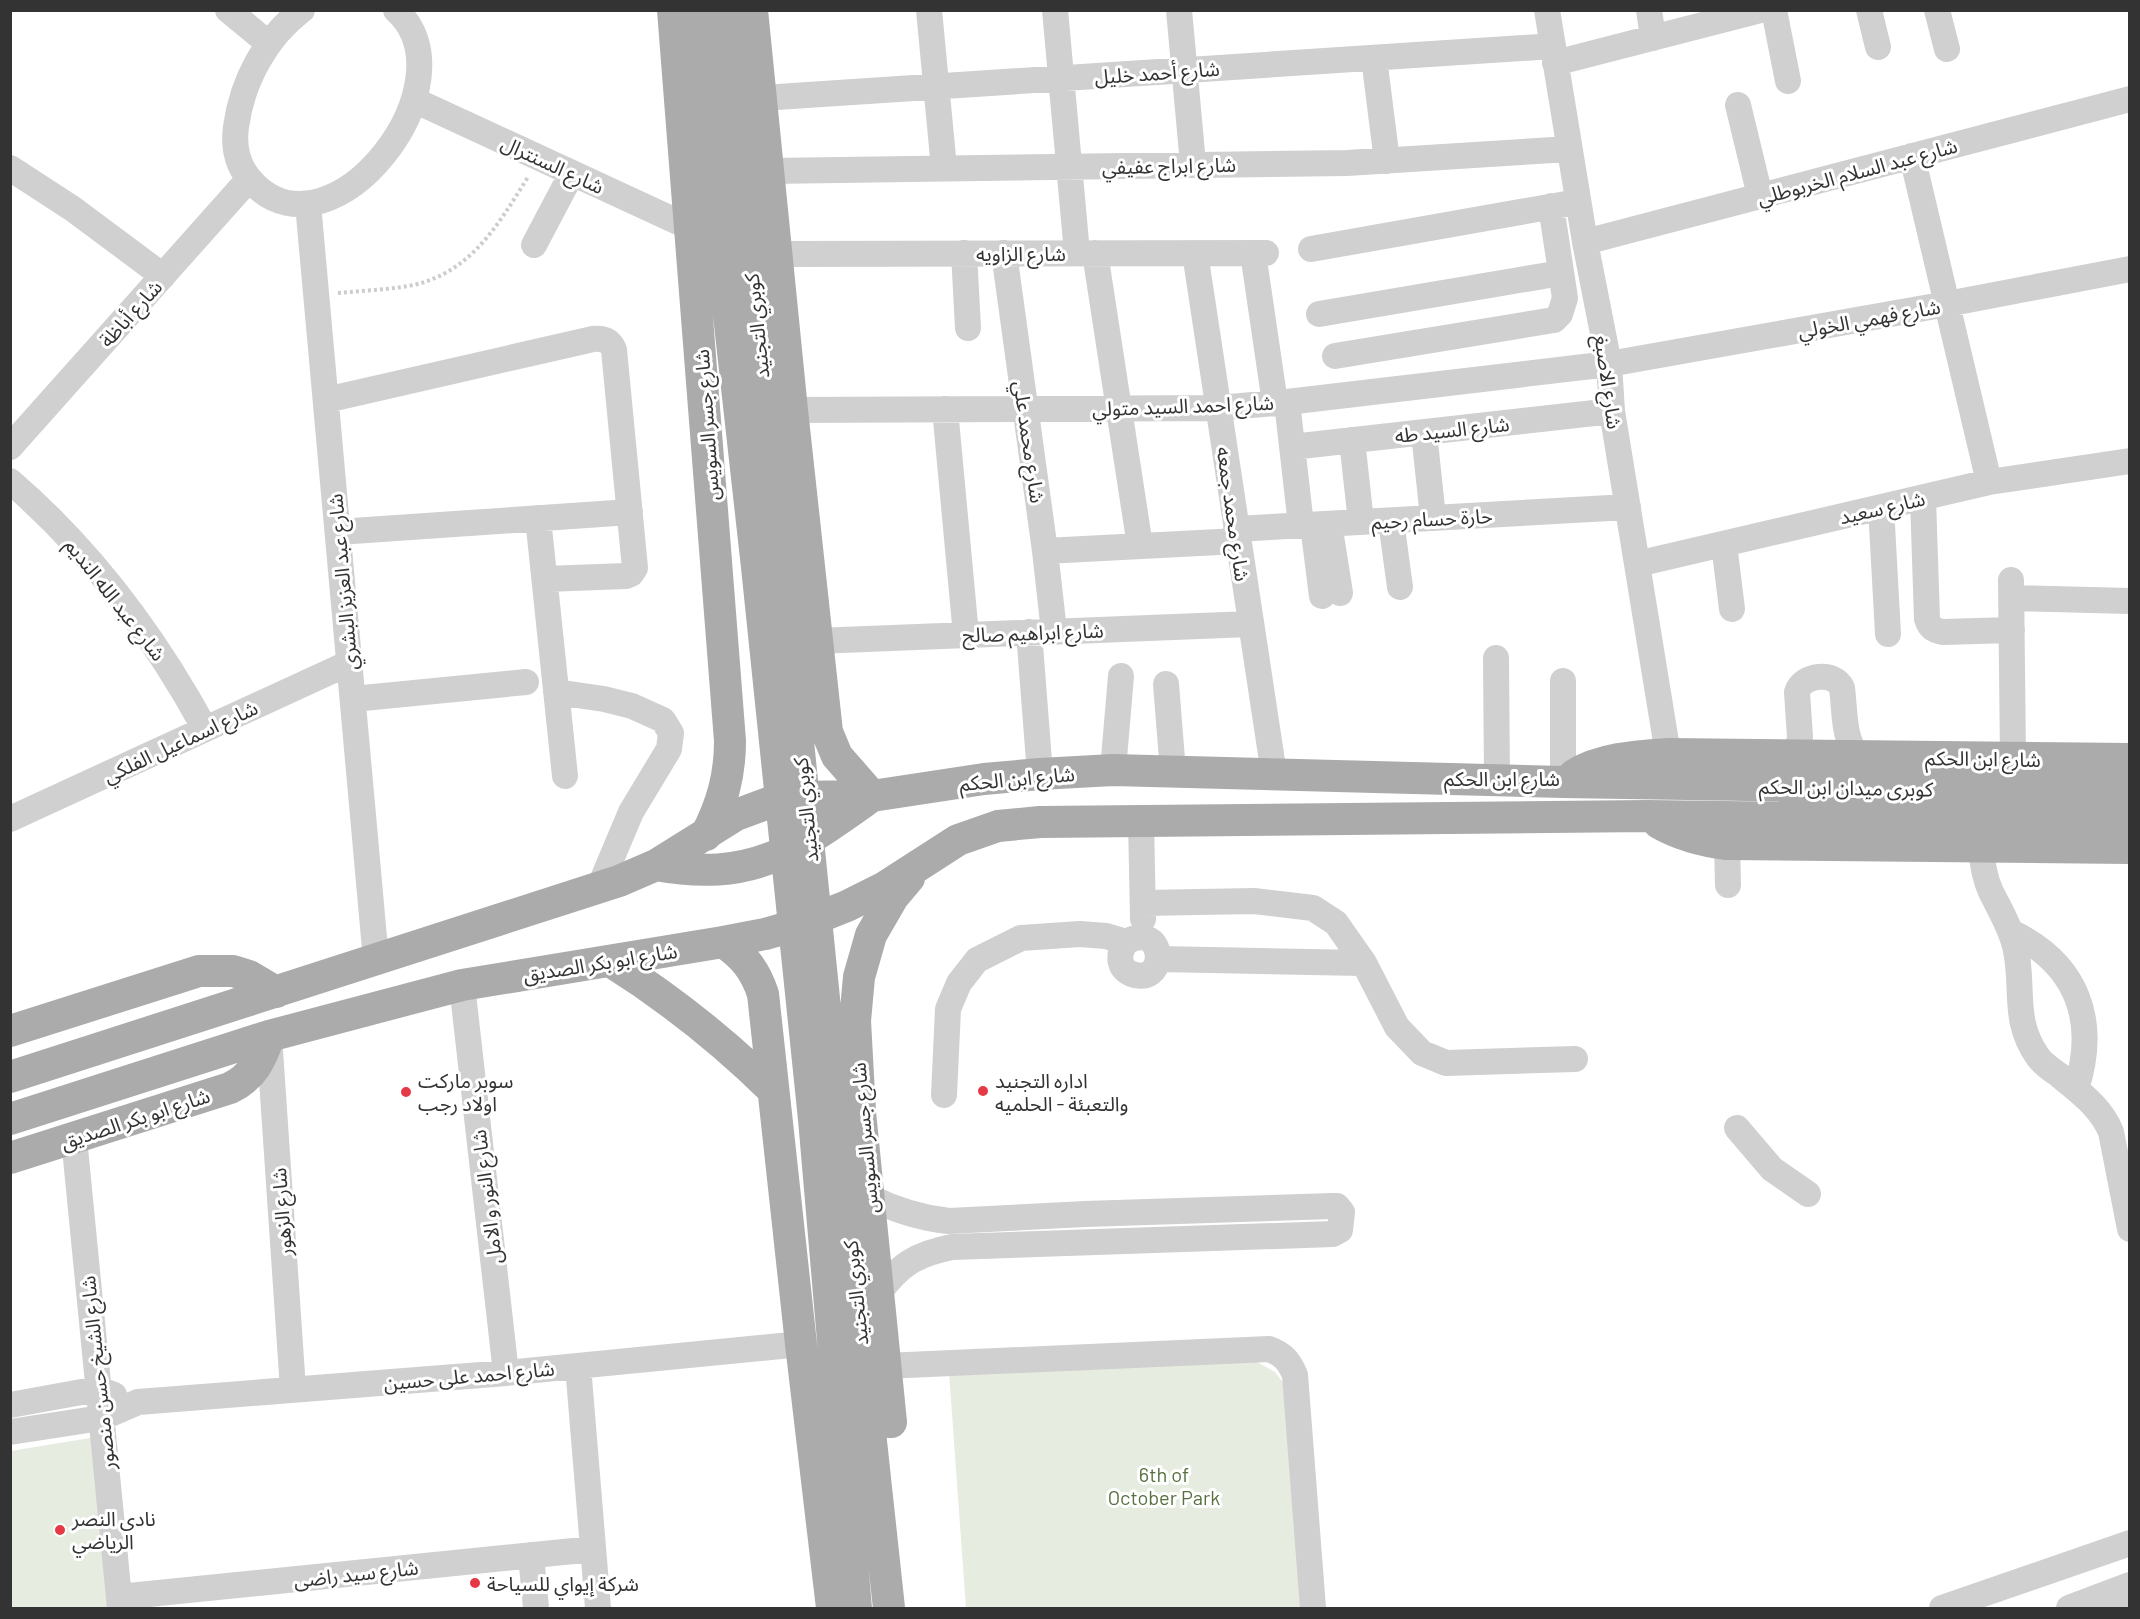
<svg xmlns="http://www.w3.org/2000/svg" width="2140" height="1619" font-family="Barlow,'Noto Sans Arabic',sans-serif">
<style>
.green{fill:#e6ecdf}
.lines{fill:none;stroke-linecap:round;stroke-linejoin:round}
.path{stroke:#cdcdcd;stroke-width:4;stroke-dasharray:3 3;stroke-linecap:butt}
.minor{stroke:#d0d0d0;stroke-width:26}
.major{stroke:#ababab;stroke-width:32}
.poi-dot{fill:#e63946;stroke:#fff;stroke-width:2}
.labels{text-anchor:middle;dominant-baseline:central;stroke-width:6;stroke-linejoin:round;paint-order:stroke}
.street-label{font-size:20px;fill:#333;stroke:#fff}
.poi-label{font-size:20px;fill:#333;stroke:#fff;text-anchor:start}
.park-label{font-size:20px;fill:#56703f;stroke:#fff}
</style>
<rect width="100%" height="100%" fill="#fff"/>
<path class="green" d="M 1257,1362 L 1275,1372 L 1285,1385 L 1307,1608 L 966,1608 L 949,1372 Z
M 102,1436 L 117,1608 L 11,1608 L 11,1451 Z"/>
<g class="lines">
<path class="path" d="M 338,293 C 359,291 381,290 402,287 C 468,278 496,228 528,177"/>
<path class="minor" d="M 228,10 L 269,44
M 302,10 C 265,38 242,82 236,127 C 233,149 238,169 255,185 C 334,263 475,81 396,10
M 929,10 L 944,168
M 1055,10 L 1077,253
M 1179,10 L 1193,164
M 1547,10 L 1585,242 L 1609,364 L 1612,411 L 1668,754
M 1649,10 L 1653,38
M 1774,10 L 1788,81
M 1869,10 L 1878,47
M 1937,10 L 1947,49
M 1374,58 L 1387,161
M 1555,63 L 1761,10
M 761,98 L 1553,46
M 414,100 L 691,228
M 1738,105 L 1760,196
M 1912,156 L 1989,482
M 10,168 L 73,209 L 163,276
M 768,171 L 1347,163 L 1569,149
M 308,204 L 376,960
M 1585,242 L 2130,99
M 534,245 L 572,173
M 1311,249 L 1566,204
M 964,253 L 968,328
M 1004,253 L 1045,551 L 1054,631
M 1095,253 L 1140,546
M 1195,253 L 1274,774
M 1253,253 L 1275,403
M 776,254 L 1266,253
M 1319,314 L 1561,273
M 1335,356 L 1554,320 L 1560,314 L 1565,298 L 1551,206
M 326,400 L 593,339 C 603,338 610,340 614,350 L 635,568 L 631,574 L 626,576 L 545,579
M 1287,402 L 1301,525
M 945,409 L 966,635
M 792,410 L 1218,408 L 1287,402 L 1609,364 L 1947,304 L 2130,269
M 1424,433 L 1433,517
M 1352,440 L 1361,522
M 10,447 L 249,179
M 1292,447 L 1612,411
M 10,481 C 90,550 155,637 205,729
M 1923,498 L 1927,619 C 1930,628 1933,630 1943,632 L 2012,630
M 1881,507 L 1888,634
M 538,518 L 565,776
M 1391,521 L 1400,587
M 1313,525 L 1322,596
M 1236,529 L 1628,507
M 338,532 L 630,512
M 1331,536 L 1340,593
M 1724,544 L 1732,609
M 1045,551 L 1238,541
M 1637,564 L 1989,482 L 2130,461
M 2011,580 L 2013,758
M 2012,598 L 2130,601
M 1029,632 L 1040,774
M 816,641 L 1250,624
M 1496,658 L 1497,780
M 1166,684 L 1173,772
M 556,692 L 604,699 L 632,706 L 663,720 L 671,733 L 669,749 L 631,812 L 599,888
M 353,699 L 526,682
M 1790,755 L 1799,744 L 1800,737 L 1797,692 C 1803,674 1834,671 1842,688 C 1845,710 1843,740 1858,756
M 1113,770 L 1121,676
M 1563,782 L 1563,681
M 10,819 L 349,663
M 1141,821 L 1143,919
M 1727,844 L 1728,885
M 1981,847 C 1982,862 1984,877 1991,892 C 2000,910 2010,926 2015,946 C 2025,986 2011,1019 2038,1057 C 2043,1064 2052,1070 2059,1075 C 2079,1092 2101,1107 2111,1132 L 2130,1229
M 1143,903 L 1254,901 L 1313,908 L 1336,923 L 1364,963 L 1397,1027 L 1422,1053 L 1446,1063 L 1575,1059
M 2011,932 C 2078,964 2098,1021 2076,1089
M 1159,959 L 1364,963
M 462,985 L 506,1373
M 269,1036 L 293,1389
M 944,1095 L 948,1009 L 959,983 L 977,960 L 1021,938 L 1080,934 L 1106,936 L 1126,942 C 1164,920 1169,983 1135,975 C 1118,971 1117,955 1126,942
M 1737,1128 L 1772,1169 L 1808,1194
M 74,1138 L 120,1608
M 869,1197 C 895,1210 920,1218 949,1221 L 1085,1214 L 1333,1206 L 1337,1206 L 1342,1212 L 1340,1230 L 1333,1234 L 952,1247 C 917,1254 900,1264 879,1293
M 578,1366 L 598,1608
M 885,1366 L 1269,1349 C 1283,1354 1289,1361 1295,1375 L 1313,1608
M 10,1405 L 98,1389 L 114,1395
M 10,1432 L 101,1418 L 138,1402 L 506,1373 L 801,1344
M 531,1555 L 536,1608
M 119,1597 L 593,1549
M 1942,1608 L 2130,1543
M 2069,1608 L 2130,1585
M 2119,1608 L 2130,1605"/>
<path class="major" d="M 673,10 L 730,741 C 730,776 722,804 706,835
M 695,10 L 757,567 L 814,1119 L 856,1608
M 724,10 L 836,1117 L 889,1608
M 752,10 L 792,410 L 827,732 L 837,756 L 872,796
M 1574,775 C 1601,758 1637,756 1668,754 L 2130,759
M 1659,823 C 1680,835 1703,841 1727,844 L 2130,848
M 656,865 C 754,883 797,849 872,796
M 723,942 C 744,956 755,970 763,994 L 801,1344 L 832,1608
M 610,961 C 669,998 723,1041 773,1090
M 10,1031 L 199,971 L 233,971 L 249,976 L 276,992
M 10,1077 L 619,881 L 656,865 L 736,815 L 771,802 L 789,797 L 872,796 L 984,779 L 1040,774 L 1113,770 L 1563,782 L 2130,791
M 10,1119 L 269,1036 L 462,985 L 723,942 L 765,934 L 807,922 L 847,906 L 885,887 L 958,840 L 998,826 L 1040,822 L 1648,816 L 2130,822
M 10,1158 L 230,1088 C 253,1077 261,1060 269,1036
M 891,1422 L 860,1112 L 855,1021 L 859,977 L 871,935 L 893,897 L 909,878"/>
</g>
<g class="poi-dot">
<circle cx="983" cy="1091" r="6"/>
<circle cx="406" cy="1092" r="6"/>
<circle cx="60" cy="1530" r="6"/>
<circle cx="475" cy="1583" r="6"/>
</g>
<g class="labels">
<g class="street-label">
<text transform="translate(1157 72) rotate(-4)">شارع أحمد خليل</text>
<text transform="translate(553 164) rotate(25)">شارع السنترال</text>
<text transform="translate(1169 165) rotate(-1)">شارع ابراج عفيفي</text>
<text transform="translate(1857 171) rotate(-15)">شارع عبد السلام الخربوطلي</text>
<text x="1021" y="253">شارع الزاويه</text>
<text transform="translate(130 313) rotate(-48)">شارع أباظة</text>
<text transform="translate(1869 318) rotate(-10)">شارع فهمي الخولي</text>
<text transform="translate(756 326) rotate(-96)">كوبري التجنيد</text>
<text transform="translate(1609 382) rotate(82)">شارع الاصبغ</text>
<text transform="translate(1183 405) rotate(-2)">شارع احمد السيد متولي</text>
<text transform="translate(706 425) rotate(-94)">شارع جسر السويس</text>
<text transform="translate(1452 429) rotate(-6)">شارع السيد طه</text>
<text transform="translate(1030 442) rotate(82)">شارع محمد علي</text>
<text transform="translate(1882 507) rotate(-13)">شارع سعيد</text>
<text transform="translate(1234 514) rotate(82)">شارع محمد جمعه</text>
<text transform="translate(1432 518) rotate(-3)">حارة حسام رحيم</text>
<text transform="translate(342 582) rotate(-95)">شارع عبد العزيز البشري</text>
<text transform="translate(116 599) rotate(52)">شارع عبد الله النديم</text>
<text transform="translate(1033 632) rotate(-2)">شارع ابراهيم صالح</text>
<text transform="translate(180 741) rotate(-25)">شارع اسماعيل الفلكي</text>
<text transform="translate(1983 758) rotate(1)">شارع ابن الحكم</text>
<text transform="translate(1017 778) rotate(-5)">شارع ابن الحكم</text>
<text x="1502" y="778">شارع ابن الحكم</text>
<text transform="translate(1846 787) rotate(1)">كوبرى ميدان ابن الحكم</text>
<text transform="translate(805 810) rotate(-96)">كوبري التجنيد</text>
<text transform="translate(600 962) rotate(-9)">شارع ابو بكر الصديق</text>
<text transform="translate(135 1118) rotate(-18)">شارع ابو بكر الصديق</text>
<text transform="translate(864 1138) rotate(-95)">شارع جسر السويس</text>
<text transform="translate(486 1197) rotate(-97)">شارع النور و الامل</text>
<text transform="translate(281 1212) rotate(-94)">شارع الزهور</text>
<text transform="translate(855 1293) rotate(-96)">كوبري التجنيد</text>
<text transform="translate(97 1373) rotate(-96)">شارع الشيخ حسن منصور</text>
<text transform="translate(469 1375) rotate(-5)">شارع احمد على حسين</text>
<text transform="translate(356 1573) rotate(-6)">شارع سيد راضى</text>
</g>
<g class="poi-label">
<text x="418" y="1080">سوبر ماركت<tspan x="418" dy="23">اولاد رجب</tspan></text>
<text x="995" y="1080">اداره التجنيد<tspan x="995" dy="23">والتعبئة - الحلميه</tspan></text>
<text x="72" y="1518">نادي النصر<tspan x="72" dy="23">الرياضي</tspan></text>
<text x="487" y="1583">شركة إيواي للسياحة</text>
</g>
<g class="park-label">
<text x="1164" y="1474">6th of<tspan x="1164" dy="23">October Park</tspan></text>
</g>
</g>
<rect width="2140" height="1619" fill="none" stroke="#333333" stroke-width="24"/>
</svg>
